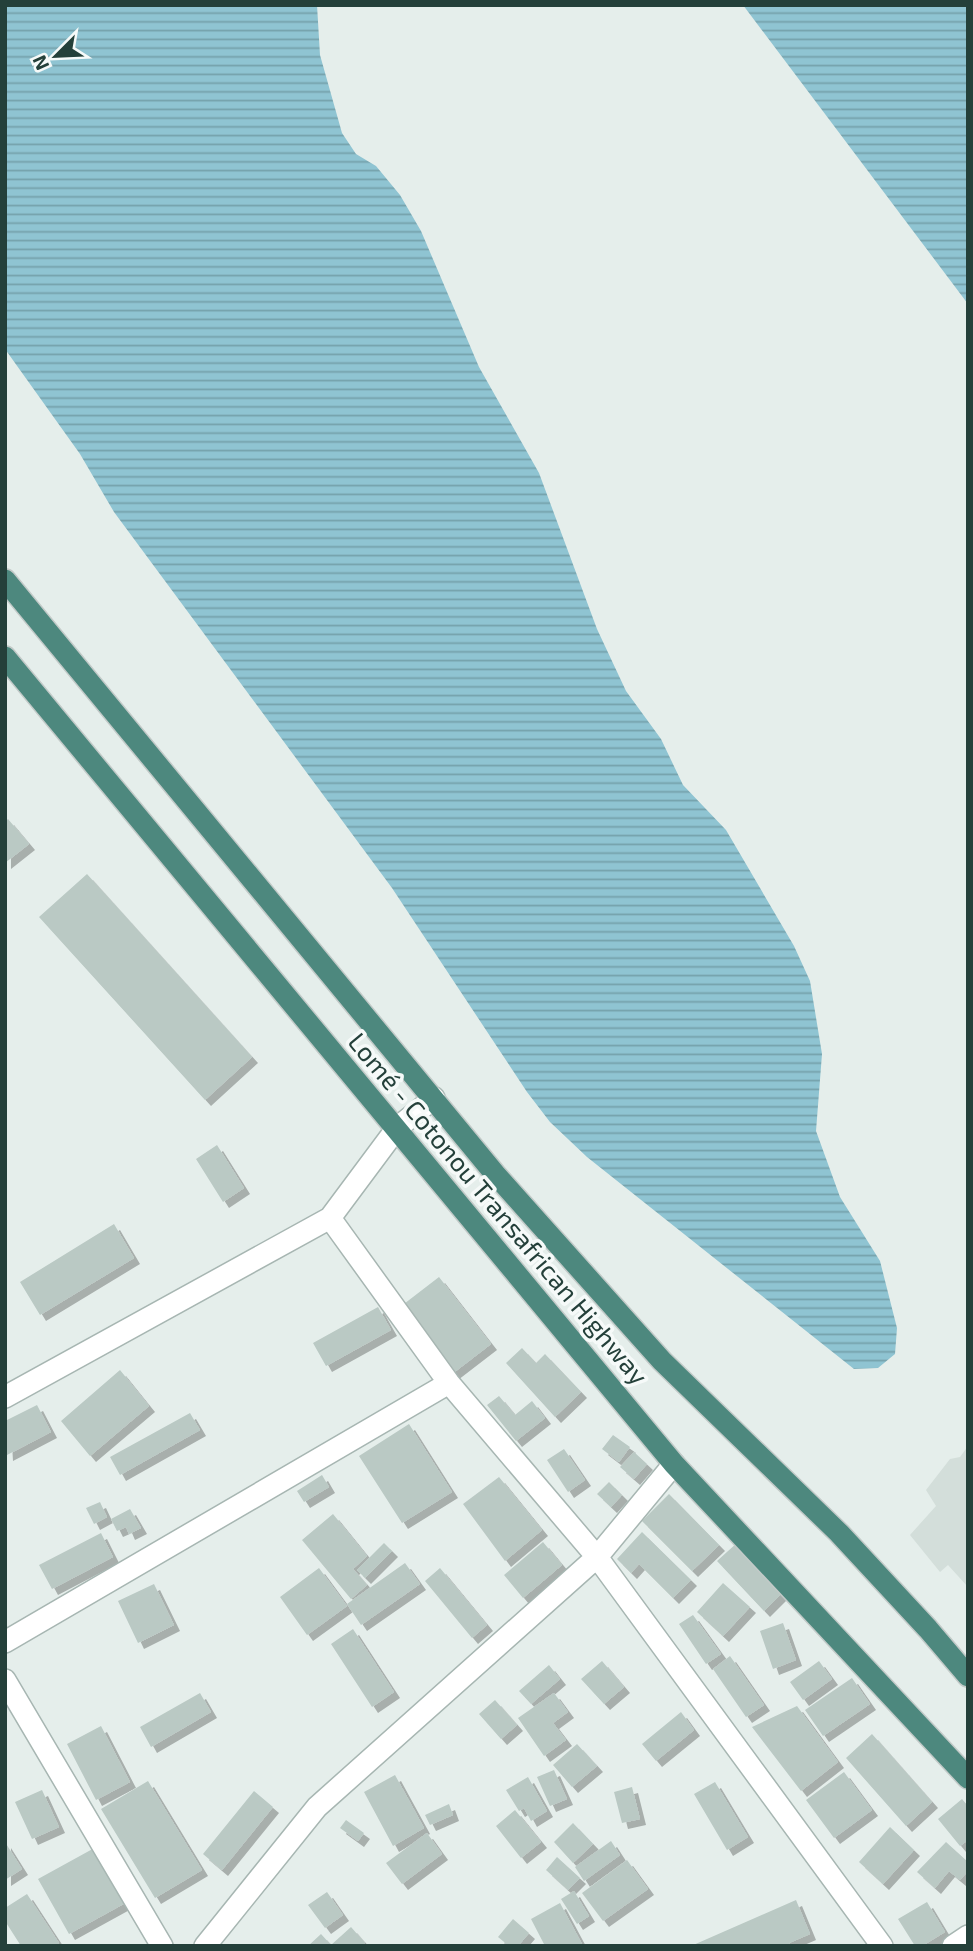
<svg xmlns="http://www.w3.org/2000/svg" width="973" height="1951" font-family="'Exo 2',sans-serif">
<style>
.built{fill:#d3deda}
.water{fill:url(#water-rules)}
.building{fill:#bac9c4;filter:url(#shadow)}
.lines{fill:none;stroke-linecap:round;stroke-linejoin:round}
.minor-casing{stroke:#a7b6b2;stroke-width:24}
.trunk-casing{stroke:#c2cac8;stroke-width:24}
.minor{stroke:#fff;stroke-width:21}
.trunk{stroke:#4d887e;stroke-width:21}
.labels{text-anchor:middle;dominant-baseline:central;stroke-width:7;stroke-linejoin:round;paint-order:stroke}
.street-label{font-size:26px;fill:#24403a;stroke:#f6faf9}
</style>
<defs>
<pattern id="water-rules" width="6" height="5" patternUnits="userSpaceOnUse" patternTransform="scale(1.75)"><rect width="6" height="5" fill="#8fc4d2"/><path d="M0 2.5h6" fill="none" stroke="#75a1ab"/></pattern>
<filter id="shadow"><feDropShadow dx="6" dy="6" stdDeviation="0" flood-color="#0004"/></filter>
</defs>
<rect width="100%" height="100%" fill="#e5eeeb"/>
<path class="built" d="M 968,1446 L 968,1587 L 948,1565 L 940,1572 L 910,1535 L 936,1506 L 926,1490 L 950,1459 L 960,1457 Z"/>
<path class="water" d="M 5,5 L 317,5 L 320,55 L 342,133 L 356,154 L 376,166 L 400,195 L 421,231 L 479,367 L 539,473 L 597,629 L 626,691 L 661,739 L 683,785 L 726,830 L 794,946 L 810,981 L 822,1054 L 816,1131 L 840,1197 L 880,1261 L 897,1328 L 895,1354 L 878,1368 L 854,1369 L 587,1157 L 550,1122 L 527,1092 L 392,888 L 114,512 L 80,454 L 5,349 Z
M 743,5 L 968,5 L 968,304 Z"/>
<path class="building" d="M 8,819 L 29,844 L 5,863 L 5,822 Z
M 87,874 L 252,1057 L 205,1100 L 39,917 Z
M 217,1145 L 244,1188 L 223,1202 L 196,1159 Z
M 114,1224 L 134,1258 L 40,1315 L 20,1282 Z
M 439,1277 L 491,1344 L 452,1374 L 400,1307 Z
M 378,1307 L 391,1330 L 326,1366 L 313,1343 Z
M 522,1348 L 536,1363 L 545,1354 L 581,1392 L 555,1417 L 506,1363 Z
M 120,1370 L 149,1406 L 90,1456 L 61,1421 Z
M 499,1396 L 515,1415 L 532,1401 L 545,1418 L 516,1441 L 487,1405 Z
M 37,1405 L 51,1432 L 7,1455 L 5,1421 Z
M 190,1413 L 200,1430 L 120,1475 L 110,1457 Z
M 409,1424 L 452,1492 L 402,1523 L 359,1456 Z
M 613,1435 L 630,1447 L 619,1462 L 602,1449 Z
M 564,1449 L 585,1480 L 568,1492 L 547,1460 Z
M 634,1452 L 647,1464 L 634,1479 L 620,1467 Z
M 322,1475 L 329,1487 L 304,1502 L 297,1491 Z
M 499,1477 L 542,1530 L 505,1561 L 463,1504 Z
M 609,1482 L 622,1495 L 611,1507 L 597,1494 Z
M 669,1494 L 719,1545 L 692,1571 L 642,1521 Z
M 100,1502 L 107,1517 L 94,1524 L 86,1508 Z
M 130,1509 L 141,1528 L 129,1534 L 126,1527 L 117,1531 L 111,1519 Z
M 333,1514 L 367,1556 L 353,1569 L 367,1585 L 351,1599 L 302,1540 Z
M 642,1532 L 691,1580 L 673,1598 L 639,1564 L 631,1573 L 617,1559 Z
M 101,1533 L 113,1557 L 52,1589 L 39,1565 Z
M 543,1542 L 562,1565 L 523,1598 L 504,1575 Z
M 738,1542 L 784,1591 L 764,1611 L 717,1561 Z
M 384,1543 L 392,1551 L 365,1578 L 357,1570 Z
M 405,1563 L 420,1584 L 361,1625 L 347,1604 Z
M 319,1568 L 347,1606 L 307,1635 L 280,1597 Z
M 440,1568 L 487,1625 L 472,1638 L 425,1581 Z
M 723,1583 L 750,1607 L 723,1636 L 697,1612 Z
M 154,1584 L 174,1625 L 138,1643 L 118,1601 Z
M 693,1615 L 721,1654 L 706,1664 L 679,1624 Z
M 783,1623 L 796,1660 L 773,1669 L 760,1631 Z
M 353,1629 L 394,1692 L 372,1707 L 331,1644 Z
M 730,1656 L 764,1705 L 746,1717 L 713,1669 Z
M 602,1661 L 624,1687 L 604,1704 L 581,1679 Z
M 819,1661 L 832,1679 L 803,1700 L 790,1682 Z
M 549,1665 L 560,1679 L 531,1704 L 519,1691 Z
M 852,1678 L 870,1704 L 823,1736 L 805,1710 Z
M 200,1693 L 211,1712 L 151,1747 L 140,1727 Z
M 554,1693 L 568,1712 L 553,1723 L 566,1740 L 544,1756 L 518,1718 Z
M 495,1700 L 517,1725 L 501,1739 L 479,1714 Z
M 797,1706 L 838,1762 L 801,1791 L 752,1727 Z
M 681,1712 L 694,1730 L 656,1761 L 642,1744 Z
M 101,1726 L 130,1782 L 96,1800 L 67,1744 Z
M 872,1734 L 932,1802 L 906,1826 L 846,1758 Z
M 577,1744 L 597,1766 L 572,1787 L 553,1765 Z
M 554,1770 L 567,1799 L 550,1806 L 537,1777 Z
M 844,1772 L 872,1810 L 834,1838 L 806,1800 Z
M 395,1775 L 424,1828 L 393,1846 L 364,1792 Z
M 528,1777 L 547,1811 L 531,1821 L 524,1808 L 519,1811 L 506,1790 Z
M 148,1781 L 202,1870 L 155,1898 L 101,1809 Z
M 715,1782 L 748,1837 L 727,1850 L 694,1794 Z
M 632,1787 L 640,1819 L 622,1823 L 614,1792 Z
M 42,1790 L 59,1827 L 32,1839 L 15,1802 Z
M 254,1791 L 273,1807 L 222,1870 L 203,1854 Z
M 962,1799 L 968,1806 L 968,1840 L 960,1846 L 938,1819 Z
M 449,1804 L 453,1815 L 430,1825 L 425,1815 Z
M 515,1810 L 541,1842 L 521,1858 L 496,1826 Z
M 346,1820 L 364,1833 L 358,1841 L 340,1828 Z
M 573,1823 L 593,1844 L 573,1863 L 554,1842 Z
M 890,1827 L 914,1850 L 883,1884 L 859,1862 Z
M 427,1833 L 442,1854 L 402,1884 L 386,1863 Z
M 611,1841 L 620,1855 L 584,1881 L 575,1867 Z
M 5,1842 L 22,1869 L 5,1880 Z
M 946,1842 L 968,1862 L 968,1871 L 960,1880 L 949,1871 L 935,1888 L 917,1872 Z
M 98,1846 L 129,1901 L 69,1934 L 38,1879 Z
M 557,1857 L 580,1878 L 568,1890 L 546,1870 Z
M 627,1860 L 648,1889 L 603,1921 L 582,1893 Z
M 574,1891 L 589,1916 L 577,1924 L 561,1899 Z
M 327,1892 L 343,1915 L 325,1928 L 308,1905 Z
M 27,1894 L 59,1943 L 54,1946 L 21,1946 L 5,1921 L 5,1908 Z
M 796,1900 L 810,1934 L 789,1943 L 791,1946 L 691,1946 Z
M 927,1902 L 945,1932 L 922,1946 L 915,1946 L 898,1919 Z
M 560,1903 L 583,1946 L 545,1946 L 531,1919 Z
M 513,1919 L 529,1933 L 518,1946 L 509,1946 L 498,1937 Z
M 351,1927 L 365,1943 L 362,1946 L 308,1946 L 321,1934 L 331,1945 Z"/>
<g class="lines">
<defs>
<path id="minor" d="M 330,1218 L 449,1383 L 597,1557 L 882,1946
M 5,1397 L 330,1218 L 397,1128 L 434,1098
M 5,1642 L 449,1383
M 5,1680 L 162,1946
M 205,1946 L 317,1807 L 597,1557 L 674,1464
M 953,1946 L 968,1936"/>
<path id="trunk" d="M 5,580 L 495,1174 L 662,1361 L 839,1533 L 928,1629 L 968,1676
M 5,657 L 674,1464 L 968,1778"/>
</defs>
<use href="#minor" class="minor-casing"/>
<use href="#trunk" class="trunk-casing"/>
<use href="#minor" class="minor"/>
<use href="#trunk" class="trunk"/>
</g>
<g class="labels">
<g class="street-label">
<text transform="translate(499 1208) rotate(50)">Lomé - Cotonou Transafrican Highway</text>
</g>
</g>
<rect width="973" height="1951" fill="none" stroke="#24403a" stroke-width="14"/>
<g transform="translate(56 56) rotate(246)" stroke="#f6faf9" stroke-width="5" paint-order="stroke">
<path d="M0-5L12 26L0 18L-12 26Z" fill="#24403a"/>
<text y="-10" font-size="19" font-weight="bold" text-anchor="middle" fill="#24403a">N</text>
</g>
</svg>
